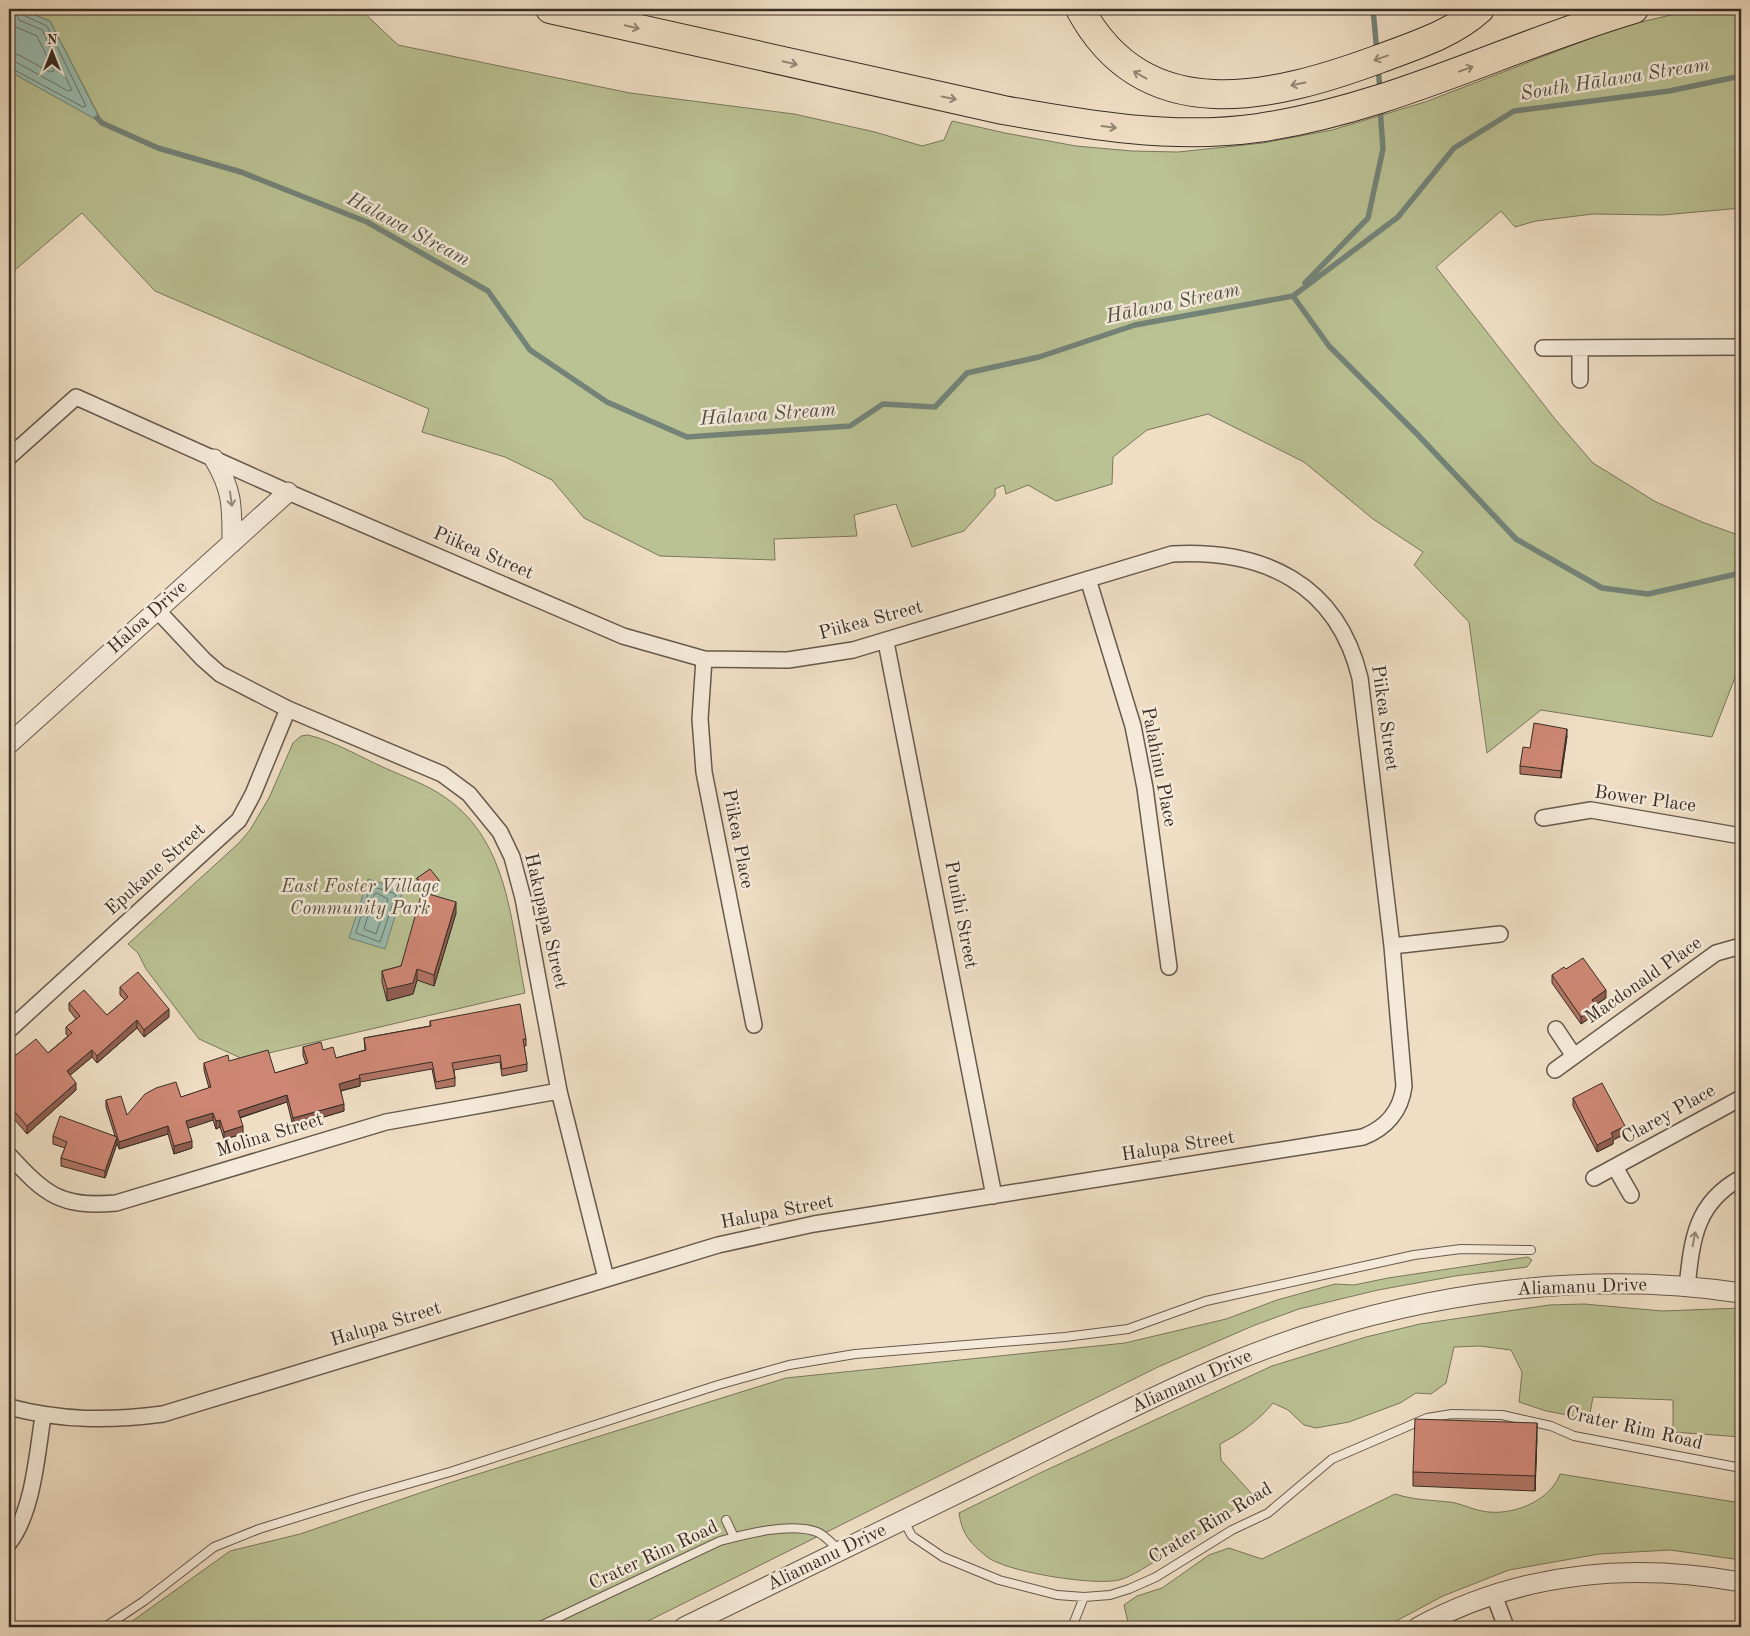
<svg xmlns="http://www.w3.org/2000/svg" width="1750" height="1636" font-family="'Old Standard TT',serif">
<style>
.green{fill:#bac193;stroke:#79775c}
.water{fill:#9abcaf;stroke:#738378}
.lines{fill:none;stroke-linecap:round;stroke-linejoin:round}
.shore{stroke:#69746a;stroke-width:1}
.stream{stroke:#738378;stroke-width:5.5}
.service-casing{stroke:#66594d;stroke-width:10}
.minor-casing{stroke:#66594d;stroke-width:18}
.tertiary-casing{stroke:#66594d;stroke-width:21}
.motorway-casing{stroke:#382d25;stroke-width:30}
.service{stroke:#f5ead9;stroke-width:8}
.minor{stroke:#f5ead9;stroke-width:15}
.tertiary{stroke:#f5ead9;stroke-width:19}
.motorway{stroke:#efdec4;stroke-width:28}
.wall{fill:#b07464;stroke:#382d25}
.shaded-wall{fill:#905e51;stroke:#382d25}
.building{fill:#cd8774;stroke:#382d25}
.oneway{stroke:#948674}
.oneway2{stroke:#968c7f}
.labels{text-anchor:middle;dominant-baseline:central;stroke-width:5;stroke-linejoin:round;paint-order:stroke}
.street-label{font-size:19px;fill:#382d25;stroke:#f5ead9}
.park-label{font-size:19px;font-style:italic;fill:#585240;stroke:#f5ead9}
.water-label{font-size:20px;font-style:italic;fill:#505148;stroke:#f5ead9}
</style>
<rect width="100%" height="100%" fill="#efdec4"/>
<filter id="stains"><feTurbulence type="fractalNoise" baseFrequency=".004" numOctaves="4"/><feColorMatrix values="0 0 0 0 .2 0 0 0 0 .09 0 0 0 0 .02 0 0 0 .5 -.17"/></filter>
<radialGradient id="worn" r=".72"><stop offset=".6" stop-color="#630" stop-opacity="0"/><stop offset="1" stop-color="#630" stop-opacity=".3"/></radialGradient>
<path class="green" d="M 20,9 L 360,9 L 398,45 L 630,93 L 794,114 L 875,132 L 922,146 L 944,140 L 952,121 L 1005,133 L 1076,146 L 1132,151 L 1178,152 L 1263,143 L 1332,130 L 1425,102 L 1620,27 L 1696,9 L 1741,9 L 1741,208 L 1663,215 L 1593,214 L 1536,221 L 1515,227 L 1501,211 L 1436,267 L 1555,419 L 1593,463 L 1656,502 L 1702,522 L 1741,536 L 1741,662 L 1712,737 L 1541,710 L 1487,753 L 1469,622 L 1414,565 L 1423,552 L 1373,519 L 1304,462 L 1208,414 L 1147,430 L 1113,457 L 1112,484 L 1056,501 L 1028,485 L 1006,494 L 1004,485 L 995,489 L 995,496 L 964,531 L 912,547 L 896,504 L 854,515 L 857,536 L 774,539 L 775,560 L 660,556 L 584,518 L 552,480 L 505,457 L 422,432 L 429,409 L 155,291 L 82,213 L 9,275 L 9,71 L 102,122 L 50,21 Z
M 308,735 C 334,741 360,757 385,768 C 405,777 428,785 446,798 C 509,842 511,924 525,993 L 243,1059 L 199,1039 L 146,969 L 138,953 L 128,944 L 239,843 L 250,830 L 269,798 L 293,743 L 301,736 Z
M 1528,1257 L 1532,1260 L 1527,1267 L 1455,1276 L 1378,1290 L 1299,1309 L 1255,1325 L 1158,1367 L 636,1627 L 124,1627 L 230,1551 L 300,1534 L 449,1483 L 786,1378 L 1125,1343 L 1226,1319 L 1277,1300 L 1335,1284 L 1354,1285 L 1388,1278 Z
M 1584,1304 L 1662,1311 L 1741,1308 L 1741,1437 L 1673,1432 L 1673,1400 L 1593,1397 L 1589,1419 L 1546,1411 L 1519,1402 L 1522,1372 L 1511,1350 L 1480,1346 L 1454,1347 L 1446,1383 L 1431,1394 L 1416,1393 L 1400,1403 L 1349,1422 L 1316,1428 L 1304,1425 L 1288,1410 L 1273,1403 C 1257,1422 1241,1433 1220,1444 L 1221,1460 L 1252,1494 C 1220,1522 1186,1545 1149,1565 C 1139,1571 1130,1577 1119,1580 C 1095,1586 1004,1572 986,1556 C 970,1543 962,1534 959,1513 L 1040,1473 L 1272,1366 L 1366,1337 L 1420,1324 L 1549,1305 Z
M 1560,1474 L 1741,1503 L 1741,1560 L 1670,1550 L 1599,1554 L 1509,1570 L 1443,1596 L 1385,1627 L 1129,1627 L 1124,1605 L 1137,1596 L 1162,1588 L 1209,1555 L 1229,1548 L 1262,1559 L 1395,1494 C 1414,1500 1430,1500 1449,1502 C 1460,1503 1471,1509 1482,1511 C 1510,1517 1550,1502 1560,1474 Z"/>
<path class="water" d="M 9,9 L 20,9 L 50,21 L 102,123 L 9,71 Z
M 368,879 L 403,890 L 385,949 L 349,938 Z"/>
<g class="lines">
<path class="shore" d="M 9,19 L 16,27 L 37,36 L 54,71 L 50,72 L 19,55 L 9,53
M 9,60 L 16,62 L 68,91 L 72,90 L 42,30 L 19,20 L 14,9
M 9,67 L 83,107 L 86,106 L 47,26 L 23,15 L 20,9
M 371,886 L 396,894 L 380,942 L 356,933 Z
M 377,893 L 388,899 L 376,934 L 364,929 L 374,895 Z"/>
<path class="stream" d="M 1373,9 L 1377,53
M 1378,67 L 1380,90
M 97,118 L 102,123 L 158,148 L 241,172 L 367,222 L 488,291 L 530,350 L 607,402 L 687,437 L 850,426 L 883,404 L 935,407 L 967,373 L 1039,357 L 1135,325 L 1293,296 L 1398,217 L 1454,148 L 1514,111 L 1669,91 L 1741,76
M 1305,283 L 1368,218 L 1383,149 L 1380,107
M 1293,296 L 1329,346 L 1418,435 L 1516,539 L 1602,588 L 1648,594 L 1741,573"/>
<defs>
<path id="service" d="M 726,1520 L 734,1537
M 903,1520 L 912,1536 L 943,1557 L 999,1580 L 1057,1595 L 1084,1597 L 1110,1595 L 1129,1589 L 1156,1577 L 1232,1530 L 1268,1513 L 1332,1459 L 1427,1418 L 1452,1414 L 1502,1415 L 1551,1426 L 1574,1436 L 1741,1468
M 105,1627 L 144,1601 L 214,1547 L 259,1529 L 362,1497 L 450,1472 L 718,1385 L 789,1365 L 855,1354 L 1065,1337 L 1128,1329 L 1206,1301 L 1414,1255 L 1461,1249 L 1531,1250
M 538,1627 L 720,1541 C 746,1534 791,1522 817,1532 C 825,1535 833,1545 839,1550
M 1072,1627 L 1084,1597"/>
<path id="minor" d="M 1543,348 L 1741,347
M 1580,380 L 1580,348
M 9,457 L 76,397 L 288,492 L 623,636 L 704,659 L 788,660 L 853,650 L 1172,554 C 1263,549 1337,583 1360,678 L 1392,946 L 1404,1086 C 1401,1111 1386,1128 1363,1137 L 814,1224 L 718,1245 L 163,1414 C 109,1421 62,1421 9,1407
M 1088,579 L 1133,726 L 1145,788 L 1169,967
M 157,610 L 203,659 L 220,674 L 288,709 L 442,774 L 469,794 L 500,832 L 512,857 L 523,898 L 559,1091 L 606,1278
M 886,642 L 994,1196
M 704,659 L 700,719 L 704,772 L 754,1025
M 1543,818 L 1591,810 L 1741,836
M 1392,946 L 1500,934
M 1556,1029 L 1574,1056
M 9,1030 L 239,820 L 253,794 L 288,709
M 1555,1070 L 1716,953 L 1741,946
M 9,1155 C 45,1194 60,1208 116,1203 L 386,1122 L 559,1091
M 1615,1167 L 1631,1195
M 1594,1178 L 1741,1098
M 1687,1287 C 1692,1240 1695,1203 1741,1178
M 9,1543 C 33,1512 37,1455 43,1416
M 1494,1595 L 1506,1627"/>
<path id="tertiary" d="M 214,459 C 233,491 232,507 232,543
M 9,744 L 288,492
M 684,1627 C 792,1574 901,1521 1010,1468 C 1081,1433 1152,1396 1225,1365 C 1385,1298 1569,1267 1741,1293
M 1418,1627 C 1520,1572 1629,1562 1741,1582"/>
<path id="motorway" d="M 550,9 L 1003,110 C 1087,125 1172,140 1258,128 C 1390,109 1508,46 1634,9
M 1080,9 C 1145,130 1273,98 1379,59 C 1413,46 1453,34 1480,9"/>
</defs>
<use href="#service" class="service-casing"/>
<use href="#minor" class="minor-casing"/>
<use href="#tertiary" class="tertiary-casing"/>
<use href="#motorway" class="motorway-casing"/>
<use href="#service" class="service"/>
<use href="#minor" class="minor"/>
<use href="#tertiary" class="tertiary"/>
<use href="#motorway" class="motorway"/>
</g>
<path class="wall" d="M 1567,736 L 1561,778 L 1520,774 L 1520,766 L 1530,748 Z
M 417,878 L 439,884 L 427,894 L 456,913 L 434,986 L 417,980 L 413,994 L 387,1001 L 382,982 L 382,971 L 401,966 L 426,894 L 417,882 Z
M 1566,969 L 1606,998 L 1596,1005 L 1597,1013 L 1581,1024 L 1552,983 L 1552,975 Z
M 120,987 L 169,1017 L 144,1037 L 137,1028 L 97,1063 L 92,1057 L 70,1075 L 76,1090 L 27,1134 L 9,1113 L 9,1054 L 16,1055 L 48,1053 L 68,1036 L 66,1034 L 66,1027 L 76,1019 L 69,1010 L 69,1003 L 107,1015 L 125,1000 L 120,995 Z
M 430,1021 L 526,1039 L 526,1046 L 524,1046 L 527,1064 L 527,1071 L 502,1076 L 500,1062 L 454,1070 L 455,1078 L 455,1086 L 436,1089 L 432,1069 L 360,1082 L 360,1086 L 341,1091 L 344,1111 L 293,1126 L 287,1102 L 240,1118 L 243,1134 L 224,1139 L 220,1127 L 216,1129 L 213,1120 L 188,1128 L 192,1148 L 174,1154 L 168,1134 L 119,1149 L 117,1143 L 105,1178 L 61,1166 L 61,1158 L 65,1148 L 53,1144 L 53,1136 L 115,1136 L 106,1107 L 106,1100 L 127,1115 L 209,1088 L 204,1070 L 204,1063 L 229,1061 L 275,1073 L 306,1064 L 303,1055 L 303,1047 L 323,1050 L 336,1058 L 365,1050 L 364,1038 L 430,1026 Z
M 1573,1098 L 1625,1134 L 1613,1140 L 1613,1144 L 1597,1152 L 1573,1106 Z
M 1537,1437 L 1535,1491 L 1413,1486 L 1413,1472 Z"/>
<path class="shaded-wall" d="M 1567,729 L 1567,736 L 1561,778 L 1561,771 Z
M 439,880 L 439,884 L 427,894 L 427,890 Z
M 456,902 L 456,913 L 434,986 L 434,975 Z
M 417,969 L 417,980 L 413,994 L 387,1001 L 387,989 Z
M 1606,990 L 1606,998 L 1592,1007 L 1592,1000 Z
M 1597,1006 L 1597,1013 L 1581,1024 L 1581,1017 Z
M 169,1009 L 169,1017 L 144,1037 L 144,1030 Z
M 137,1020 L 137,1028 L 97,1063 L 97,1056 Z
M 92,1050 L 92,1057 L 67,1078 L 67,1071 Z
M 360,1078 L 360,1086 L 339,1091 L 339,1084 Z
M 76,1083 L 76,1090 L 27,1134 L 27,1126 Z
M 287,1095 L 287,1102 L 238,1118 L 238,1111 Z
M 344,1104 L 344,1111 L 293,1126 L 293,1118 Z
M 213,1113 L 213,1120 L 186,1129 L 186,1121 Z
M 220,1120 L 220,1127 L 216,1129 L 216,1121 Z
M 168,1126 L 168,1134 L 119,1149 L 119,1142 Z
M 243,1126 L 243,1134 L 224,1139 L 224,1132 Z
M 1625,1126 L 1625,1134 L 1613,1140 L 1613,1144 L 1597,1152 L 1597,1145 L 1611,1133 Z
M 117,1137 L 117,1144 L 105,1178 L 105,1171 Z
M 192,1141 L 192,1148 L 174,1154 L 174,1146 Z
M 1537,1423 L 1537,1437 L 1535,1491 L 1535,1476 Z"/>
<path class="building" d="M 1534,723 L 1567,729 L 1561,771 L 1520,766 L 1523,747 L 1530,748 Z
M 430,869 L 439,880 L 427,890 L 417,878 Z
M 422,892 L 456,902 L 434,975 L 417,969 L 413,983 L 387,989 L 382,971 L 401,966 Z
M 1583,958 L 1606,990 L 1592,1000 L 1597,1006 L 1581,1017 L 1552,975 L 1564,967 L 1566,969 Z
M 138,972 L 169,1009 L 144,1030 L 137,1020 L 97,1056 L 92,1050 L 67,1071 L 76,1083 L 27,1126 L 9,1105 L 9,1054 L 12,1051 L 16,1055 L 36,1039 L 48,1053 L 72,1033 L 66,1027 L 80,1016 L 69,1003 L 84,990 L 107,1015 L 128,997 L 120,987 Z
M 520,1004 L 526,1039 L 523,1039 L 527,1064 L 502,1069 L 500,1055 L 452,1063 L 455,1078 L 436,1082 L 432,1062 L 359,1075 L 360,1078 L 339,1084 L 344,1104 L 293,1118 L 287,1095 L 238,1111 L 243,1126 L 224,1132 L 220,1120 L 216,1121 L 213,1113 L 186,1121 L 192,1141 L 174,1146 L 168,1126 L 119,1142 L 106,1100 L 121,1096 L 127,1115 L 145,1094 L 156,1088 L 176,1082 L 181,1097 L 211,1087 L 204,1063 L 228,1055 L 229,1061 L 268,1050 L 275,1073 L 308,1063 L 303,1047 L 321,1042 L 323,1050 L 333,1047 L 336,1058 L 366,1050 L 364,1038 L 431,1026 L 430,1021 Z
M 1602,1083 L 1625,1126 L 1611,1133 L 1613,1137 L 1597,1145 L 1573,1098 Z
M 60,1116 L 117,1137 L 105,1171 L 61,1158 L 67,1142 L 53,1136 Z
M 1415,1419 L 1537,1423 L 1535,1476 L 1413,1472 Z"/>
<defs><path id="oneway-shaft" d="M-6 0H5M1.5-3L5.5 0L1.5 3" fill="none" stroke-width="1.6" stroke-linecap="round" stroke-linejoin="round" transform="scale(1.25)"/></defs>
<g class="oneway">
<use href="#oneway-shaft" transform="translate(632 27) rotate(13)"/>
<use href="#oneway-shaft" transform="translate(1381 58) rotate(160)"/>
<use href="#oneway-shaft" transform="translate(790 63) rotate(13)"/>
<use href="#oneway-shaft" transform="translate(1466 69) rotate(-20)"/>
<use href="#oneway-shaft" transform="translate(1140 75) rotate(-151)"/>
<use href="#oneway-shaft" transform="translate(1298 84) rotate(169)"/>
<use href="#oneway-shaft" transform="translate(949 98) rotate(12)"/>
<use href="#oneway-shaft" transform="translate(1109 127) rotate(7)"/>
</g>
<g class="oneway2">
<use href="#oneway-shaft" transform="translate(231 499) rotate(82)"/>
<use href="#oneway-shaft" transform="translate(1694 1239) rotate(-79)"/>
</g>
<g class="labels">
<g class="street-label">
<text transform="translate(483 554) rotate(23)">Piikea Street</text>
<text transform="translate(148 618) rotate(-42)">Haloa Drive</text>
<text transform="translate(871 621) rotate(-15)">Piikea Street</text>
<text transform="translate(1384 718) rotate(82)">Piikea Street</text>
<text transform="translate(1158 767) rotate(79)">Palahinu Place</text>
<text transform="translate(1645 800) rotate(8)">Bower Place</text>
<text transform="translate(737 839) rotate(79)">Piikea Place</text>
<text transform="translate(156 870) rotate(-42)">Epukane Street</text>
<text transform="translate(960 915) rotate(79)">Punihi Street</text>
<text transform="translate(545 921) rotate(77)">Hakupapa Street</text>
<text transform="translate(1644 981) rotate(-35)">Macdonald Place</text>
<text transform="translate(1669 1115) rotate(-29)">Clarey Place</text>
<text transform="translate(270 1136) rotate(-17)">Molina Street</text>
<text transform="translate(1178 1147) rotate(-9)">Halupa Street</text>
<text transform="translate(777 1213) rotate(-11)">Halupa Street</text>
<text transform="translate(1582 1288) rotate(-2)">Aliamanu Drive</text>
<text transform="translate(386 1325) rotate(-17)">Halupa Street</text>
<text transform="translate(1192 1382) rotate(-24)">Aliamanu Drive</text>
<text transform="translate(1634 1429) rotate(13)">Crater Rim Road</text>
<text transform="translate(1211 1524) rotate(-31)">Crater Rim Road</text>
<text transform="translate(654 1556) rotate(-25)">Crater Rim Road</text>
<text transform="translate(827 1558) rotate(-26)">Aliamanu Drive</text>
</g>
<g class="park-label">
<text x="360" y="887">East Foster Village<tspan x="360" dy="22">Community Park</tspan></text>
</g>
<g class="water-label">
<text transform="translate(1615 80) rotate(-9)">South Hālawa Stream</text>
<text transform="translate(408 230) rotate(28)">Hālawa Stream</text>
<text transform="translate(1173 304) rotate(-12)">Hālawa Stream</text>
<text transform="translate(768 415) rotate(-4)">Hālawa Stream</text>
</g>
</g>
<rect width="1750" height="1636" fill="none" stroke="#efdec4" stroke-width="30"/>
<rect x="10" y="10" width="1730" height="1616" fill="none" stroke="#382d25" stroke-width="2.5"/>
<rect x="15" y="15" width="1720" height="1606" fill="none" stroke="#382d25"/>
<g transform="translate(52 52)" stroke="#f5ead9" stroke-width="4" paint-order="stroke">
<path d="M0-4L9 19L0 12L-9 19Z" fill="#382d25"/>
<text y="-8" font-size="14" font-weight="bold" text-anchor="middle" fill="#382d25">N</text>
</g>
<rect width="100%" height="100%" filter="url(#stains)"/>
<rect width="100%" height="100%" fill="url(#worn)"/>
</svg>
